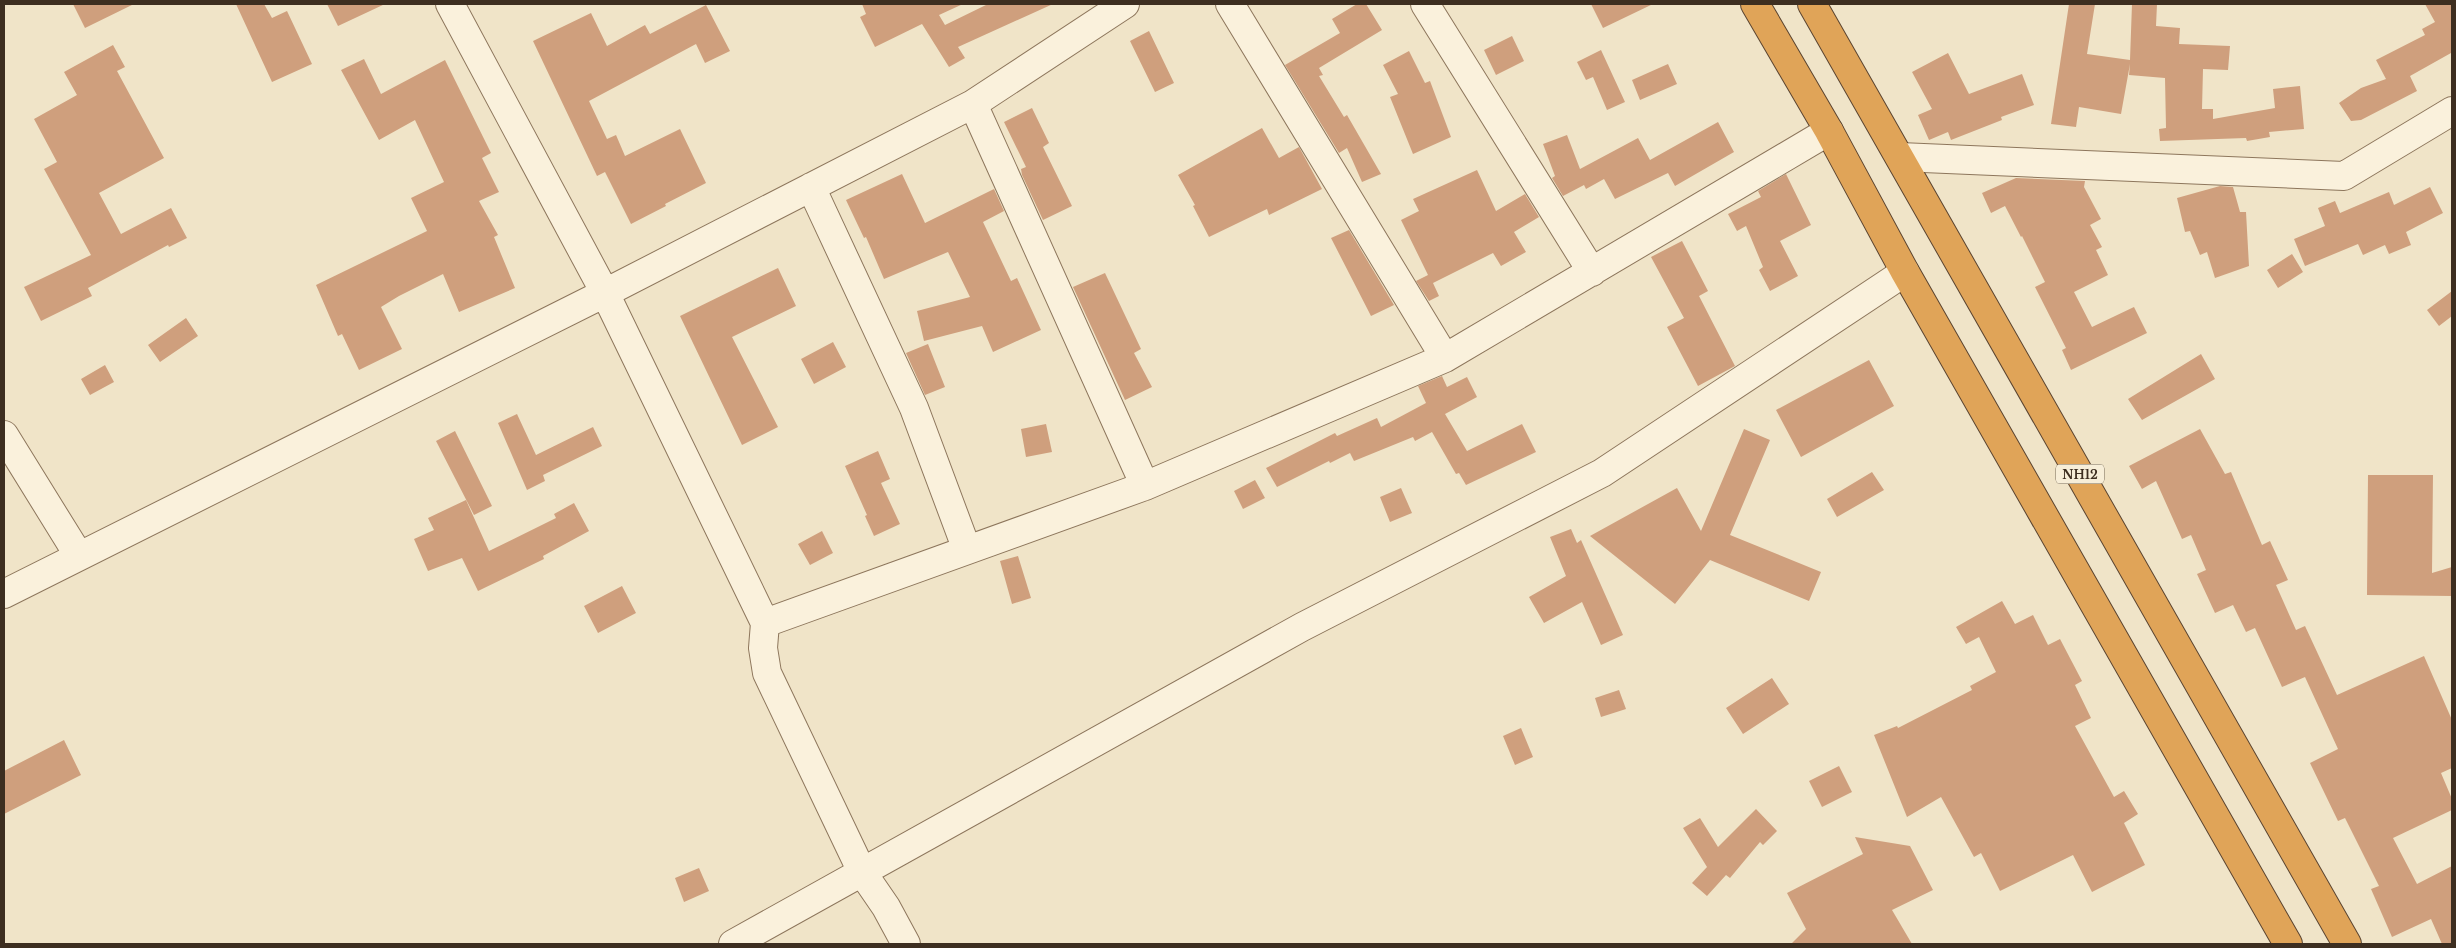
<svg xmlns="http://www.w3.org/2000/svg" width="2456" height="948" font-family="'Libre Baskerville',serif">
<style>
.building{fill:#cf9f7d}
.lines{fill:none;stroke-linecap:round;stroke-linejoin:round}
.minor-casing{stroke:#8d765c;stroke-width:30}
.highway-casing{stroke:#5b4430;stroke-width:30}
.minor{stroke:#faf1dc;stroke-width:28}
.highway{stroke:#e0a458;stroke-width:28}
.labels{text-anchor:middle;dominant-baseline:central;stroke-width:4.5;stroke-linejoin:round;paint-order:stroke}
.shield{fill:#f7eed8;stroke:#756857;stroke-width:1}
.shield-label{font-size:12px;font-weight:bold;fill:#3d2e20}
</style>
<rect width="100%" height="100%" fill="#f0e4c8"/>
<path class="building" d="M 73,4 L 134,4 L 85,28 Z
M 236,4 L 264,4 L 272,18 L 287,11 L 312,64 L 272,82 Z
M 327,4 L 385,4 L 338,26 Z
M 862,4 L 963,4 L 939,15 L 945,25 L 988,4 L 1053,4 L 958,47 L 965,58 L 949,67 L 922,24 L 875,47 L 860,17 L 866,14 Z
M 1357,4 L 1366,4 L 1382,30 L 1319,68 L 1323,75 L 1319,76 L 1344,117 L 1347,115 L 1381,174 L 1362,182 L 1347,148 L 1339,153 L 1285,65 L 1340,33 L 1332,19 Z
M 1591,4 L 1653,4 L 1603,28 Z
M 2069,4 L 2095,4 L 2087,54 L 2130,60 L 2132,4 L 2157,4 L 2156,26 L 2180,28 L 2179,44 L 2230,46 L 2228,70 L 2203,69 L 2202,109 L 2213,109 L 2213,119 L 2275,108 L 2273,89 L 2300,86 L 2304,129 L 2269,132 L 2270,137 L 2247,141 L 2246,138 L 2160,141 L 2159,129 L 2166,128 L 2165,78 L 2129,75 L 2130,64 L 2121,114 L 2079,107 L 2076,127 L 2051,124 Z
M 2425,4 L 2452,4 L 2452,56 L 2451,53 L 2410,76 L 2417,91 L 2361,120 L 2351,121 L 2339,103 L 2361,88 L 2386,79 L 2376,60 L 2425,35 L 2422,29 L 2435,22 Z
M 706,5 L 730,51 L 705,63 L 696,44 L 589,101 L 607,139 L 616,135 L 625,156 L 680,129 L 706,183 L 665,204 L 666,206 L 631,224 L 605,172 L 597,176 L 533,41 L 591,13 L 607,46 L 645,25 L 650,34 Z
M 1149,31 L 1174,83 L 1155,92 L 1130,41 Z
M 1512,36 L 1524,61 L 1496,75 L 1484,50 Z
M 113,45 L 125,67 L 117,71 L 164,158 L 99,193 L 121,234 L 171,208 L 187,238 L 169,247 L 168,245 L 88,288 L 92,296 L 41,321 L 24,287 L 91,255 L 44,169 L 57,162 L 34,119 L 77,95 L 64,72 Z
M 1601,50 L 1625,102 L 1607,110 L 1593,77 L 1586,80 L 1577,62 Z
M 1409,51 L 1425,83 L 1430,81 L 1451,137 L 1413,154 L 1390,97 L 1398,94 L 1383,65 Z
M 1948,53 L 1969,94 L 2022,74 L 2034,105 L 2001,117 L 2002,120 L 1951,140 L 1948,132 L 1929,140 L 1918,115 L 1932,109 L 1912,72 Z
M 364,59 L 381,94 L 445,60 L 491,153 L 482,158 L 499,192 L 479,201 L 498,235 L 494,237 L 515,288 L 459,312 L 443,274 L 399,296 L 381,307 L 402,349 L 359,370 L 342,334 L 338,336 L 316,285 L 427,231 L 411,198 L 444,182 L 415,120 L 379,140 L 341,70 Z
M 1668,64 L 1677,84 L 1640,100 L 1632,80 Z
M 1032,108 L 1049,143 L 1043,147 L 1072,206 L 1043,220 L 1022,175 L 1021,169 L 1026,167 L 1004,122 Z
M 1718,122 L 1734,152 L 1675,186 L 1668,173 L 1615,199 L 1604,179 L 1586,189 L 1584,185 L 1563,196 L 1552,178 L 1555,176 L 1543,144 L 1567,135 L 1580,169 L 1638,138 L 1650,160 Z
M 1262,128 L 1279,158 L 1299,147 L 1322,189 L 1269,215 L 1267,209 L 1209,237 L 1193,206 L 1195,205 L 1178,175 Z
M 1477,170 L 1496,211 L 1525,194 L 1539,217 L 1514,232 L 1526,252 L 1501,266 L 1493,253 L 1433,283 L 1439,296 L 1429,301 L 1416,281 L 1428,275 L 1401,220 L 1419,211 L 1413,199 Z
M 902,174 L 925,223 L 994,189 L 1004,211 L 983,222 L 1011,281 L 1017,278 L 1041,330 L 993,352 L 982,326 L 924,341 L 917,311 L 970,297 L 948,252 L 884,279 L 866,237 L 864,238 L 846,200 Z
M 1786,174 L 1811,225 L 1780,241 L 1798,276 L 1770,291 L 1759,270 L 1763,267 L 1746,226 L 1737,231 L 1728,214 L 1761,197 L 1758,191 Z
M 2016,178 L 2085,181 L 2084,187 L 2101,219 L 2090,225 L 2102,247 L 2096,250 L 2108,275 L 2074,292 L 2092,327 L 2134,307 L 2147,333 L 2071,370 L 2062,350 L 2066,348 L 2035,287 L 2045,282 L 2022,236 L 2021,237 L 2005,206 L 1991,213 L 1982,193 Z
M 2220,186 L 2233,187 L 2240,212 L 2246,212 L 2249,266 L 2215,278 L 2207,252 L 2200,255 L 2190,231 L 2185,232 L 2177,198 Z
M 2430,187 L 2443,213 L 2406,232 L 2411,245 L 2389,254 L 2385,245 L 2363,255 L 2358,244 L 2305,266 L 2294,239 L 2325,226 L 2318,208 L 2335,201 L 2340,213 L 2389,192 L 2394,205 Z
M 1349,230 L 1394,305 L 1371,316 L 1331,238 Z
M 1682,241 L 1708,291 L 1699,296 L 1735,366 L 1698,386 L 1667,327 L 1684,318 L 1651,257 Z
M 2292,254 L 2303,272 L 2278,288 L 2267,270 Z
M 778,268 L 796,306 L 732,337 L 778,427 L 742,445 L 680,316 Z
M 1105,273 L 1141,349 L 1134,353 L 1152,387 L 1125,400 L 1073,287 Z
M 2452,291 L 2452,316 L 2439,326 L 2427,310 Z
M 186,318 L 198,336 L 160,362 L 148,345 Z
M 833,342 L 846,367 L 814,384 L 801,359 Z
M 928,344 L 945,387 L 925,395 L 906,353 Z
M 2201,354 L 2215,379 L 2142,420 L 2128,399 Z
M 1869,360 L 1894,406 L 1801,457 L 1776,410 Z
M 105,365 L 114,382 L 90,395 L 81,379 Z
M 1442,376 L 1447,387 L 1467,377 L 1477,397 L 1445,414 L 1467,451 L 1522,424 L 1536,452 L 1466,485 L 1459,473 L 1456,474 L 1432,432 L 1415,441 L 1413,437 L 1354,461 L 1350,453 L 1330,463 L 1329,461 L 1277,487 L 1266,468 L 1335,433 L 1337,436 L 1377,418 L 1381,427 L 1426,403 L 1418,386 Z
M 517,414 L 536,455 L 593,427 L 602,446 L 543,475 L 545,481 L 527,490 L 498,423 Z
M 1046,424 L 1052,452 L 1026,457 L 1021,429 Z
M 1744,429 L 1770,440 L 1730,535 L 1821,572 L 1809,601 L 1710,560 L 1675,604 L 1590,536 L 1677,488 L 1701,531 Z
M 2200,429 L 2225,474 L 2231,472 L 2262,545 L 2270,541 L 2288,580 L 2276,585 L 2296,630 L 2305,626 L 2337,695 L 2424,656 L 2452,720 L 2452,768 L 2441,773 L 2452,799 L 2452,810 L 2393,838 L 2417,884 L 2452,866 L 2452,944 L 2442,944 L 2431,919 L 2392,937 L 2371,889 L 2379,886 L 2345,818 L 2338,821 L 2310,763 L 2338,749 L 2305,677 L 2282,687 L 2255,628 L 2246,632 L 2233,605 L 2215,613 L 2197,574 L 2206,570 L 2191,535 L 2182,539 L 2156,481 L 2142,489 L 2129,466 Z
M 455,431 L 492,506 L 474,515 L 436,441 Z
M 878,451 L 890,479 L 881,483 L 900,524 L 874,536 L 865,516 L 867,515 L 845,466 Z
M 1872,472 L 1884,490 L 1837,517 L 1827,499 Z
M 2368,475 L 2433,475 L 2432,573 L 2452,567 L 2452,596 L 2367,595 Z
M 1255,480 L 1265,498 L 1243,509 L 1234,491 Z
M 1401,488 L 1412,513 L 1390,522 L 1380,497 Z
M 466,500 L 489,551 L 556,518 L 554,514 L 574,503 L 589,531 L 543,556 L 544,559 L 478,591 L 462,558 L 428,571 L 414,539 L 434,530 L 428,518 Z
M 1571,529 L 1577,543 L 1581,540 L 1623,635 L 1601,645 L 1582,602 L 1544,623 L 1529,597 L 1566,576 L 1550,537 Z
M 822,531 L 833,553 L 810,565 L 798,544 Z
M 1018,556 L 1031,598 L 1012,604 L 1000,561 Z
M 622,586 L 636,613 L 598,633 L 584,606 Z
M 2002,601 L 2015,624 L 2033,615 L 2048,645 L 2060,639 L 2082,681 L 2075,685 L 2091,718 L 2075,726 L 2114,797 L 2124,791 L 2138,814 L 2124,823 L 2145,865 L 2092,892 L 2073,855 L 2000,891 L 1981,853 L 1974,857 L 1941,797 L 1907,817 L 1874,735 L 1897,726 L 1898,728 L 1972,690 L 1970,686 L 1996,672 L 1979,637 L 1966,644 L 1956,627 Z
M 1772,678 L 1789,704 L 1743,734 L 1726,708 Z
M 1619,690 L 1626,709 L 1601,717 L 1595,698 Z
M 1521,728 L 1533,757 L 1515,765 L 1503,736 Z
M 64,740 L 81,775 L 4,814 L 4,771 Z
M 1839,766 L 1852,792 L 1822,807 L 1809,781 Z
M 1756,809 L 1777,831 L 1763,845 L 1760,842 L 1730,878 L 1726,875 L 1707,896 L 1692,883 L 1707,867 L 1683,828 L 1700,818 L 1718,847 Z
M 1855,837 L 1910,846 L 1933,890 L 1892,910 L 1912,944 L 1791,944 L 1806,929 L 1787,893 L 1863,854 Z
M 699,868 L 709,891 L 684,902 L 675,878 Z"/>
<g class="lines">
<defs>
<path id="minor" d="M 450,4 L 605,293 L 765,623 L 763,648 L 767,673 L 862,872 L 886,907 L 906,944
M 1230,4 L 1445,358
M 1425,4 L 1592,272
M 973,104 L 1145,486
M 1900,157 L 2344,176 L 2452,111
M 811,187 L 914,408 L 967,550
M 4,435 L 79,556
M 4,594 L 605,293 L 973,104 L 1125,4
M 765,623 L 1145,486 L 1445,358 L 1829,131
M 733,944 L 1302,627 L 1602,473 L 1905,272"/>
<path id="highway" d="M 1755,4 L 1829,131 L 1905,272 L 2288,944
M 1812,4 L 2347,944"/>
</defs>
<use href="#minor" class="minor-casing"/>
<use href="#highway" class="highway-casing"/>
<use href="#minor" class="minor"/>
<use href="#highway" class="highway"/>
</g>
<g class="labels">
<rect class="shield" x="2056" y="464.5" width="48" height="19" rx="4"/>
<g class="shield-label">
<text x="2080" y="474">NH12</text>
</g>
</g>
<rect width="2456" height="948" fill="none" stroke="#3d2e20" stroke-width="10"/>
</svg>
